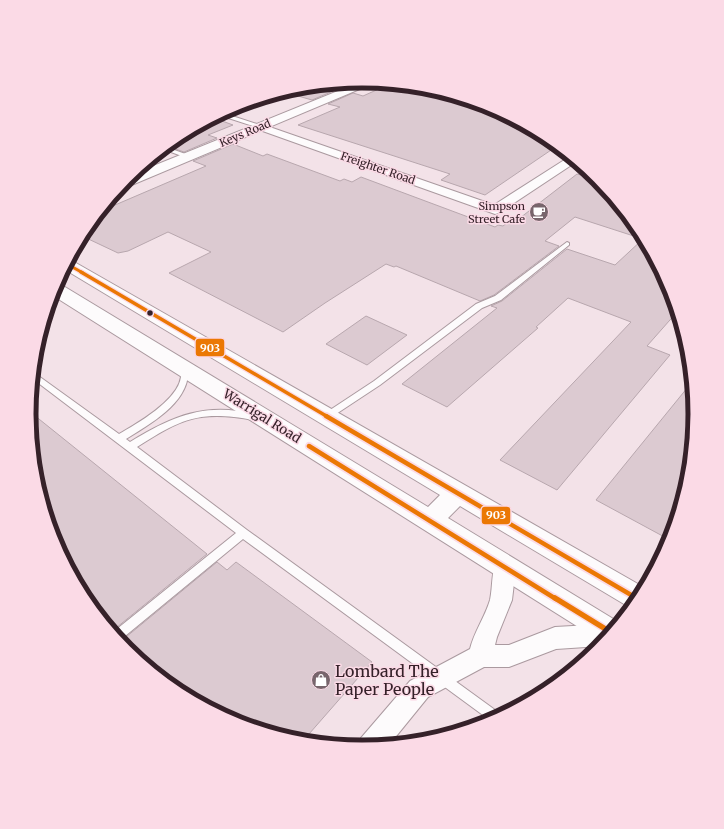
<svg xmlns="http://www.w3.org/2000/svg" width="724" height="829" font-family="Merriweather,serif">
<style>
.building{fill:#dccad1;stroke:#b8a7ae}
.lines{fill:none;stroke-linecap:round;stroke-linejoin:round}
.service-casing{stroke:#aa999f;stroke-width:2}
.minor-casing{stroke:#aa999f;stroke-width:2}
.tertiary-casing{stroke:#aa999f;stroke-width:2}
.trunk-casing{stroke:#aa999f;stroke-width:2}
.path{stroke:#d6d1d3;stroke-width:2;stroke-dasharray:0.5 2;stroke-linecap:butt}
.service{fill:#fdfbfc;fill-rule:evenodd}
.minor{fill:#fdfbfc;fill-rule:evenodd}
.tertiary{fill:#fdfbfc;fill-rule:evenodd}
.trunk{fill:#fdfbfc;fill-rule:evenodd}
.bus-1-far3-casing{stroke:#fbdae6;stroke-width:5}
.bus-1-far2-casing{stroke:#fbdae6;stroke-width:6}
.bus-1-far1-casing{stroke:#fbdae6;stroke-width:8}
.bus-1-casing{stroke:#fbdae6;stroke-width:8}
.bus-1-far3{stroke:#eb7804;stroke-width:3}
.bus-1-far2{stroke:#eb7804;stroke-width:3.5}
.bus-1-far1{stroke:#eb7804;stroke-width:4.5}
.bus-1{stroke:#eb7804;stroke-width:5.5}
.bus-dot{fill:#352129;stroke:#fbdae6;stroke-width:1.5}
.labels{text-anchor:middle;dominant-baseline:central;stroke-width:3;stroke-linejoin:round;paint-order:stroke}
.far-street-label{font-size:11px;fill:#352129;stroke:#fbdae6}
.far-poi-label{font-size:11px;fill:#352129;stroke:#fbdae6;text-anchor:end}
.street-label{font-size:13px;fill:#352129;stroke:#fbdae6}
.near-poi-label{font-size:16px;fill:#352129;stroke:#fbdae6;text-anchor:start}
.rim{fill:none;stroke:#352129;stroke-width:5}
.line-badge{stroke:#fbdae6;stroke-width:1.5}
.badge-label{font-size:11px;text-anchor:middle;font-weight:bold;fill:#fff}
</style>
<rect width="100%" height="100%" fill="#f3e2e8"/>
<path class="building" d="M 390,84 L 427,88 L 490,107 L 547,138 L 557,146 L 485,195 L 441,180 L 450,174 L 298,125 L 340,107 L 328,104 L 353,93 L 363,96 Z
M 322,85 L 338,89 L 312,100 L 284,92 L 297,88 Z
M 214,118 L 233,125 L 208,135 L 217,138 L 184,152 L 167,146 L 177,138 Z
M 233,144 L 263,156 L 267,154 L 340,181 L 344,179 L 352,182 L 361,177 L 495,227 L 498,225 L 503,226 L 512,219 L 516,221 L 577,174 L 599,180 L 639,230 L 670,287 L 677,312 L 647,346 L 670,355 L 557,490 L 500,460 L 631,322 L 568,298 L 536,327 L 538,328 L 447,407 L 402,384 L 497,308 L 491,306 L 502,301 L 567,249 L 615,265 L 643,239 L 575,217 L 545,241 L 559,246 L 494,295 L 480,301 L 396,266 L 394,267 L 386,264 L 325,303 L 283,332 L 169,273 L 211,252 L 168,232 L 128,251 L 118,253 L 82,236 L 85,229 L 108,202 L 115,205 L 206,166 L 193,161 Z
M 366,316 L 407,335 L 367,365 L 326,344 Z
M 692,382 L 695,415 L 689,480 L 670,540 L 596,500 Z
M 29,411 L 207,554 L 111,632 L 85,599 L 54,542 L 35,479 Z
M 217,562 L 227,570 L 236,562 L 372,662 L 302,742 L 234,722 L 177,691 L 126,650 L 120,642 Z"/>
<g class="lines">
<defs>
<path id="service" d="M 223,113 L 263,126 L 264,127 L 259,128 L 219,115 Z
M 166,147 L 191,156 L 192,157 L 187,158 L 163,149 Z
M 567,242 L 569,243 L 569,245 L 501,300 L 482,308 L 380,385 L 330,418 L 324,418 L 322,416 L 324,414 L 374,381 L 476,304 L 495,296 Z
M 184,365 L 188,368 C 191,402 150,424 126,439 L 130,442 C 172,416 207,401 257,415 L 259,417 L 257,419 L 254,420 C 200,410 182,418 137,447 L 247,530 L 502,715 L 491,721 L 243,539 L 119,641 L 112,633 L 236,533 L 33,379 L 33,372 L 119,434 C 137,424 178,400 181,377 C 181,375 180,371 180,368 Z"/>
<path id="minor" d="M 354,82 L 361,84 L 363,86 L 358,89 L 339,84 Z
M 261,124 L 494,205 L 569,157 L 576,162 L 499,213 L 495,214 L 257,129 L 256,127 Z
M 505,557 L 513,560 L 516,566 L 512,600 L 497,637 L 495,645 L 509,645 L 555,627 L 609,624 L 616,627 L 601,646 L 556,649 L 509,667 L 484,667 L 428,697 L 389,745 L 357,747 L 361,738 L 410,681 L 470,649 C 474,632 485,617 490,600 C 493,586 491,572 497,560 Z"/>
<path id="tertiary" d="M 360,82 L 374,83 L 127,187 L 119,188 L 131,175 Z"/>
<path id="trunk" d="M 69,259 L 645,588 L 632,608 L 629,607 L 460,506 L 448,518 L 620,623 L 603,643 L 602,642 L 52,295 L 56,283 L 60,284 L 428,507 L 440,495 L 64,269 Z"/>
</defs>
<use href="#service" class="service-casing"/>
<use href="#minor" class="minor-casing"/>
<use href="#tertiary" class="tertiary-casing"/>
<use href="#trunk" class="trunk-casing"/>
<path class="path" d="M 580,168 L 587,170"/>
<use href="#service" class="service"/>
<use href="#minor" class="minor"/>
<use href="#tertiary" class="tertiary"/>
<use href="#trunk" class="trunk"/>
<defs>
<path id="bus-1-far3" d="M 67,264 L 83,273"/>
<path id="bus-1-far2" d="M 81,272 L 328,417"/>
<path id="bus-1-far1" d="M 326,416 L 638,599
M 309,446 L 556,599"/>
<path id="bus-1" d="M 555,598 L 612,633
M 637,598 L 639,599"/>
</defs>
<use href="#bus-1-far3" class="bus-1-far3-casing"/>
<use href="#bus-1-far2" class="bus-1-far2-casing"/>
<use href="#bus-1-far1" class="bus-1-far1-casing"/>
<use href="#bus-1" class="bus-1-casing"/>
<use href="#bus-1-far3" class="bus-1-far3"/>
<use href="#bus-1-far2" class="bus-1-far2"/>
<use href="#bus-1-far1" class="bus-1-far1"/>
<use href="#bus-1" class="bus-1"/>
</g>
<defs>
<symbol id="cafe-disc" viewBox="-11 -11 22 22"><circle r="9.5" fill="#78656c" stroke="#fbdae6"/><path d="M-5.5-4.5H6V0H3Q3 3.5 0 3.5H-2.5Q-5.5 3.5-5.5 0ZM3-3.2v2h1.7v-2ZM-6 4.5H4V6H-6Z" fill="#fff"/></symbol>
<symbol id="shop-disc" viewBox="-11 -11 22 22"><circle r="9.5" fill="#78656c" stroke="#fbdae6"/><path d="M-5-2.5h2.3a2.7 3.5 0 0 1 5.4 0H5L5.5 6h-11ZM-1.5-2.5h3a1.5 2.3 0 0 0-3 0Z" fill="#fff"/></symbol>
</defs>
<g fill-rule="evenodd">
<use href="#cafe-disc" x="528" y="201" width="22" height="22"/>
<use href="#shop-disc" x="310" y="669" width="22" height="22"/>
</g>
<circle class="bus-dot" cx="150" cy="313" r="3.5"/>
<g class="labels">
<g class="far-street-label">
<text transform="translate(245 133) rotate(-23)">Keys Road</text>
<text transform="translate(378 168) rotate(19)">Freighter Road</text>
</g>
<g class="far-poi-label">
<text x="525" y="206">Simpson<tspan x="525" dy="13">Street Cafe</tspan></text>
</g>
<g class="street-label">
<text transform="translate(262 416) rotate(32)">Warrigal Road</text>
</g>
<g class="near-poi-label">
<text x="335" y="671">Lombard The<tspan x="335" dy="18">Paper People</tspan></text>
</g>
</g>
<path d="M0 0H724V829H0ZM36 414a326 326 0 1 1 652 0a326 326 0 1 1-652 0Z" fill="#fbdae6" fill-rule="evenodd"/>
<path class="rim" d="M36 414a326 326 0 1 1 652 0a326 326 0 1 1-652 0Z"/>
<g class="line-badge">
<rect x="195" y="338" width="30" height="19" rx="4" fill="#eb7804"/>
<rect x="481" y="506" width="30" height="19" rx="4" fill="#eb7804"/>
</g>
<g class="badge-label">
<text x="210" y="352">903</text>
<text x="496" y="519">903</text>
</g>
</svg>
